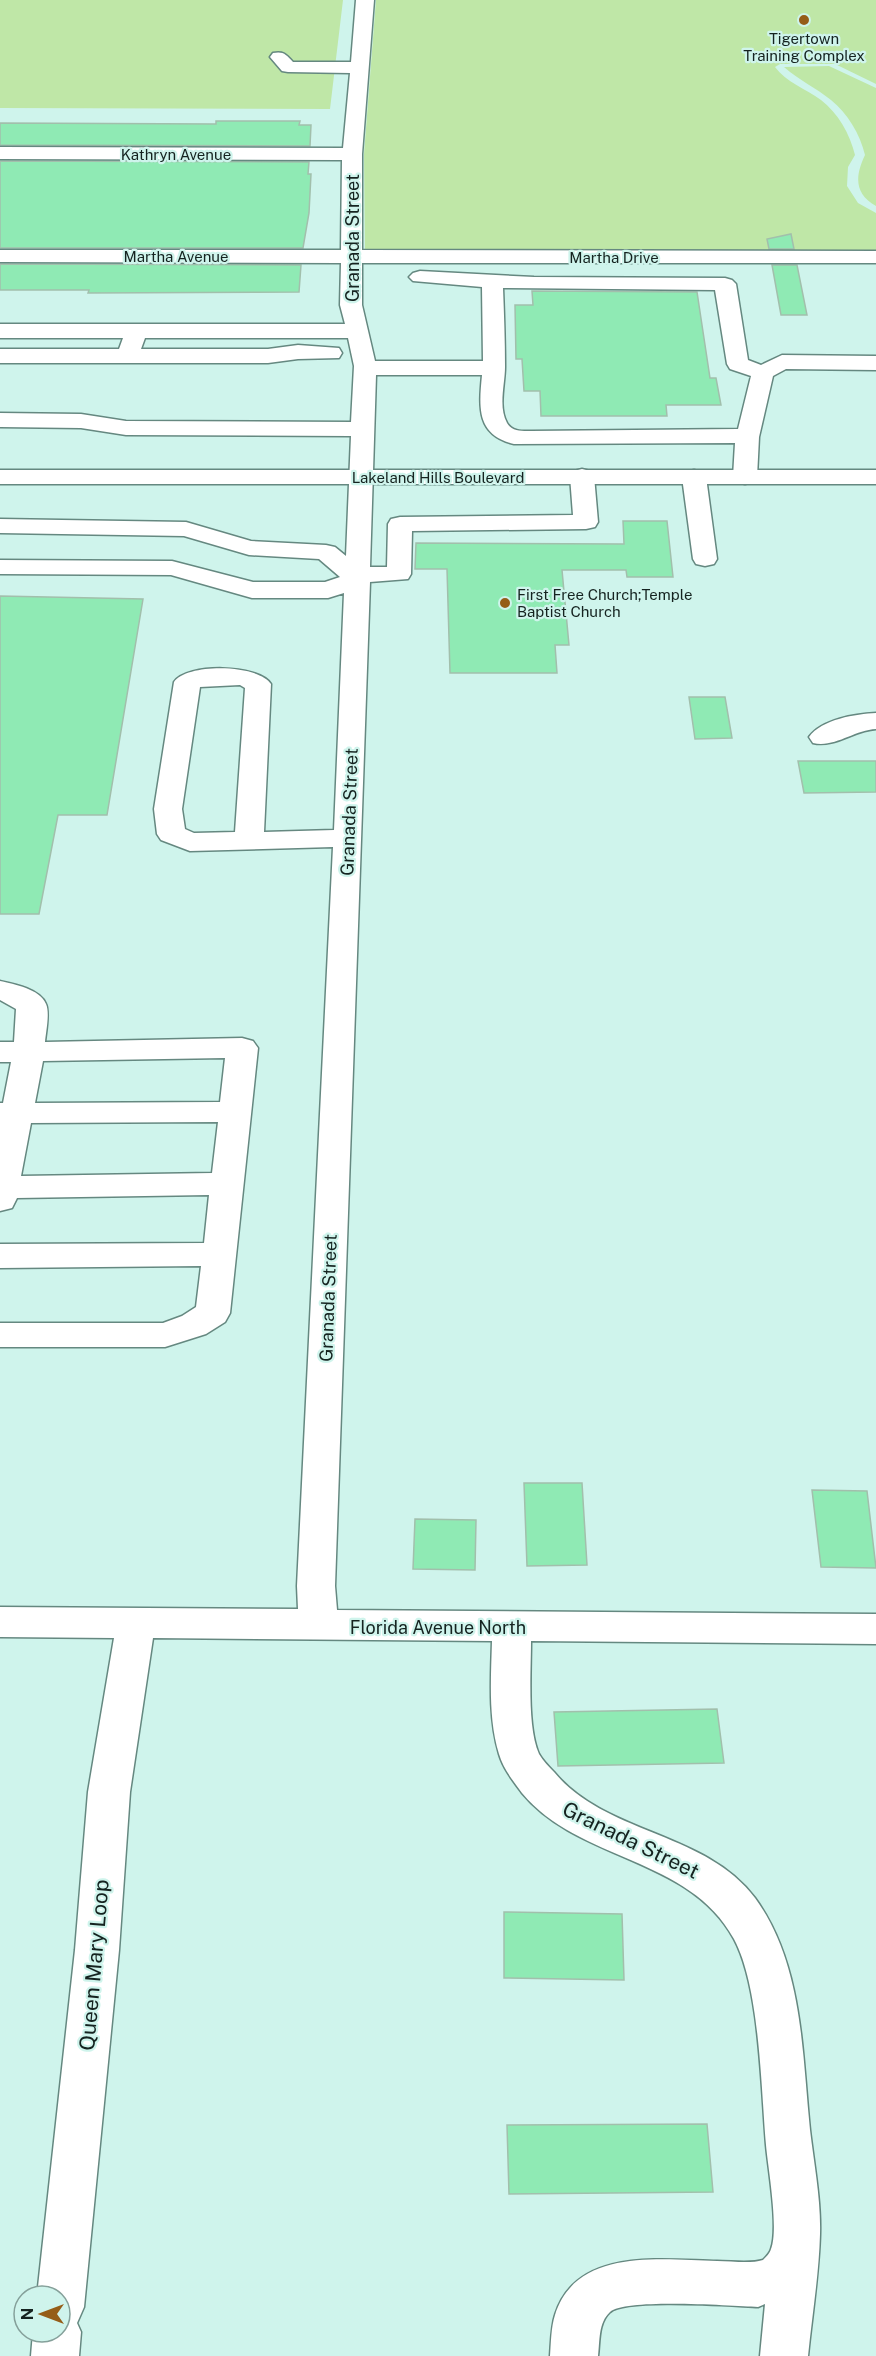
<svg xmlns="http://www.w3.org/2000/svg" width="876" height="2356" font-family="'Public Sans',sans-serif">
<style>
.green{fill:#bfe7a7}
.building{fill:#8feab4;stroke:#a2bfac;stroke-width:1.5}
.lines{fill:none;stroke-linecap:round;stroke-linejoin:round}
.minor-casing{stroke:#658880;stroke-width:3}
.major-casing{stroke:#658880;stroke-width:3}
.minor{fill:#fff;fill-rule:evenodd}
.major{fill:#fff;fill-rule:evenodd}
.poi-dot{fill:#955d18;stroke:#cff4ec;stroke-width:2}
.labels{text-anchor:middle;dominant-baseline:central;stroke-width:4.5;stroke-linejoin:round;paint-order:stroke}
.far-poi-label{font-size:15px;fill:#152320;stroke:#cff4ec}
.far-street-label{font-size:15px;fill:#152320;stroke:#cff4ec}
.street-label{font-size:18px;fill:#152320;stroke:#cff4ec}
.near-street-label{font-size:21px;fill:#152320;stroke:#cff4ec}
</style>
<rect width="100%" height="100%" fill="#cff4ec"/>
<path class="green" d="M 0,0 L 343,0 L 330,109 L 0,108 Z
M 376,0 L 876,0 L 876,84 L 835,64 L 780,64 L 775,67 C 786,82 806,89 821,100 C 838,113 850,134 855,155 L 848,167 L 847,186 L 858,203 L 876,213 L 876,255 L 365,254 L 364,154 Z
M 829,66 L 876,88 L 876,206 C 854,194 855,176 865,155 C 860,134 848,114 831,100 C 816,88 799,80 784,67 Z"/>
<path class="building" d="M 216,121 L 300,121 L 299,125 L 311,125 L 310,146 L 0,145 L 0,123 L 216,124 Z
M 0,161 L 309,162 L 308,174 L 311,174 L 309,213 L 303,248 L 0,248 Z
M 791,234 L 794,249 L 769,249 L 767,239 Z
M 0,264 L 301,265 L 299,292 L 88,293 L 89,290 L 0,290 Z
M 772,265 L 797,265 L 807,315 L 781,315 Z
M 532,291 L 697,292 L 710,378 L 716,378 L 721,405 L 666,405 L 667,416 L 541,416 L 540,391 L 524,391 L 522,359 L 516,359 L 515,305 L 533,305 Z
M 623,521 L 667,521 L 673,577 L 627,577 L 626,570 L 562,570 L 569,645 L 555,645 L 557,673 L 450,673 L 447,569 L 415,569 L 416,543 L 624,544 Z
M 0,596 L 143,599 L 107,815 L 58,815 L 39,914 L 0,914 Z
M 689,697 L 725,697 L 732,738 L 695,739 Z
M 798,761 L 876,761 L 876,792 L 804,793 Z
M 524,1483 L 582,1483 L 587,1565 L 527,1566 Z
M 812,1490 L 867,1491 L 876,1568 L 821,1567 Z
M 415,1519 L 476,1520 L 475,1570 L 413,1569 Z
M 717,1709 L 724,1763 L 558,1766 L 554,1712 Z
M 504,1912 L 622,1914 L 624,1980 L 504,1978 Z
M 707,2124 L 713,2192 L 509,2194 L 507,2125 Z"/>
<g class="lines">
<defs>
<path id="minor" d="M 356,0 L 374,0 L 362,154 L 362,250 L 876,251 L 876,263 L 362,263 L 362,305 L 375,361 L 483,361 L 482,287 L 413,281 L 409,277 L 413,273 L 420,271 L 534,277 L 725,278 L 732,280 L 736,284 L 748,360 L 761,365 L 782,355 L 876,356 L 876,370 L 786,369 L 773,376 L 759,437 L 757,477 L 753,482 L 745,484 L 737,482 L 733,477 L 735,443 L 514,444 C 476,435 479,407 482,375 L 376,375 L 370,567 L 387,567 L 388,524 L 391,519 L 400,517 L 573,515 L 570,476 L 574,471 L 582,469 L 590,471 L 594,476 L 598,522 L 595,527 L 586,529 L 412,531 L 411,574 L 408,579 L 370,582 L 335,1586 L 337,1610 L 876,1614 L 876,1644 L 531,1641 C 531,1672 527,1727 539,1754 C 543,1761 549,1767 554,1772 C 606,1835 705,1831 755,1898 C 803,1964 802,2052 810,2130 C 814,2164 821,2200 820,2234 C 819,2274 812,2316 808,2356 L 760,2356 L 765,2304 L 758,2307 C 732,2306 626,2298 610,2312 C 598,2323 600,2341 598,2356 L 550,2356 C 551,2343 551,2327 555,2315 C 576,2247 662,2260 717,2261 C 732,2261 750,2264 763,2260 C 766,2257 770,2253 771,2249 C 779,2229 768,2168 766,2145 C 761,2089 760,1987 734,1939 C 689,1856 579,1862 522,1793 C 513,1781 503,1768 499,1754 C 488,1718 491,1678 492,1641 L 153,1638 L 130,1792 L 119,1950 L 84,2307 L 77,2323 L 81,2332 L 79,2356 L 31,2356 L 33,2332 L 60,2332 L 60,2296 L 37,2296 L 75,1950 L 88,1792 L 114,1638 L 0,1637 L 0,1607 L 298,1609 L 297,1586 L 333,847 L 190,851 L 161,840 L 157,834 L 154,809 L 174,682 C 187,663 258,664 271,684 L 264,832 L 334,830 L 344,593 L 328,598 L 252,598 L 171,575 L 0,574 L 0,560 L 172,561 L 253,582 L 325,582 L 340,577 L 319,559 L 249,555 L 184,536 L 0,533 L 0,519 L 186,522 L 251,541 L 326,545 L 335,547 L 346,556 L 351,436 L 126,435 L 81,428 L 0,427 L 0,413 L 81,414 L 126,421 L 351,422 L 354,366 L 348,338 L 145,338 L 141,349 L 268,349 L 298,345 L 339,348 L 342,353 L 339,358 L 298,359 L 268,363 L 0,363 L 0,349 L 119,349 L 123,338 L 0,338 L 0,324 L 345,324 L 340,305 L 341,263 L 0,262 L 0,250 L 341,250 L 342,160 L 0,159 L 0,147 L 343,148 L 350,73 L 288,72 L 282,71 L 270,57 L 273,53 C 283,51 286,54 293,62 L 351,62 ZM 503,288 L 715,290 L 727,364 L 730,369 L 751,376 L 738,429 L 532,431 C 523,431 512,432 507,423 C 498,407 505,384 505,367 C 505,341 504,314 503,288 ZM 240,685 L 245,688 L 235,832 L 194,833 L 185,829 L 182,809 L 200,687 Z
M 694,470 L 702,472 L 706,477 L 717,559 L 714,564 L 705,566 L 696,564 L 693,559 L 682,477 L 686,472 Z
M 876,713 L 876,729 C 854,730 835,748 813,743 L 809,737 C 822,719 856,714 876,713 Z
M 0,981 C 14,984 40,989 46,1004 C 50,1013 46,1031 45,1042 L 242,1038 L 253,1041 L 258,1048 L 230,1313 L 225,1322 L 206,1334 L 165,1347 L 0,1347 L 0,1323 L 163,1323 L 182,1316 L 196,1307 L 201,1266 L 0,1268 L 0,1244 L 204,1243 L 209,1195 L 17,1198 L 12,1208 L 0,1211 L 0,1103 L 3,1103 L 11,1062 L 0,1062 L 0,1042 L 14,1042 L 16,1009 L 0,1000 ZM 225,1058 L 220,1102 L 35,1103 L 43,1061 ZM 218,1122 L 212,1173 L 21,1176 L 31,1123 Z"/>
<path id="major" d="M 0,470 L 876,470 L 876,484 L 0,484 Z"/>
</defs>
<use href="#minor" class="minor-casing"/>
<use href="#major" class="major-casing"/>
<use href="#minor" class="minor"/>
<use href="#major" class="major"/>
</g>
<g class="poi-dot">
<circle cx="804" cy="20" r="6"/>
<circle cx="505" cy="603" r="6"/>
</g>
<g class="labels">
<g class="far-poi-label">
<text x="804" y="38">Tigertown<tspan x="804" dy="17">Training Complex</tspan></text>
<text x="517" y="594" text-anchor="start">First Free Church;Temple<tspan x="517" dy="17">Baptist Church</tspan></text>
</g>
<g class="far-street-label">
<text x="176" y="154">Kathryn Avenue</text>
<text x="176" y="256">Martha Avenue</text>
<text x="614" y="257">Martha Drive</text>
<text x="438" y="477">Lakeland Hills Boulevard</text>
</g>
<g class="street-label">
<text transform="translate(352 238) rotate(-90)">Granada Street</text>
<text transform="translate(349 812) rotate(-88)">Granada Street</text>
<text transform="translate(328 1298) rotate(-88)">Granada Street</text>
<text x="438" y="1627">Florida Avenue North</text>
</g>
<g class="near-street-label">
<text transform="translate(631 1840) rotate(26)">Granada Street</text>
<text transform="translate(94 1965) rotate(-85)">Queen Mary Loop</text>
</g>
</g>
<g transform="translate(42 2314) rotate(270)"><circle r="28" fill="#cff4ec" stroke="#85a09a" stroke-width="1.5"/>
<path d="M0-4.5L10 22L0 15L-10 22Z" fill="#955d18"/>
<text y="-9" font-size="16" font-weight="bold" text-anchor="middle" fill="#152320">N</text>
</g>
</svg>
